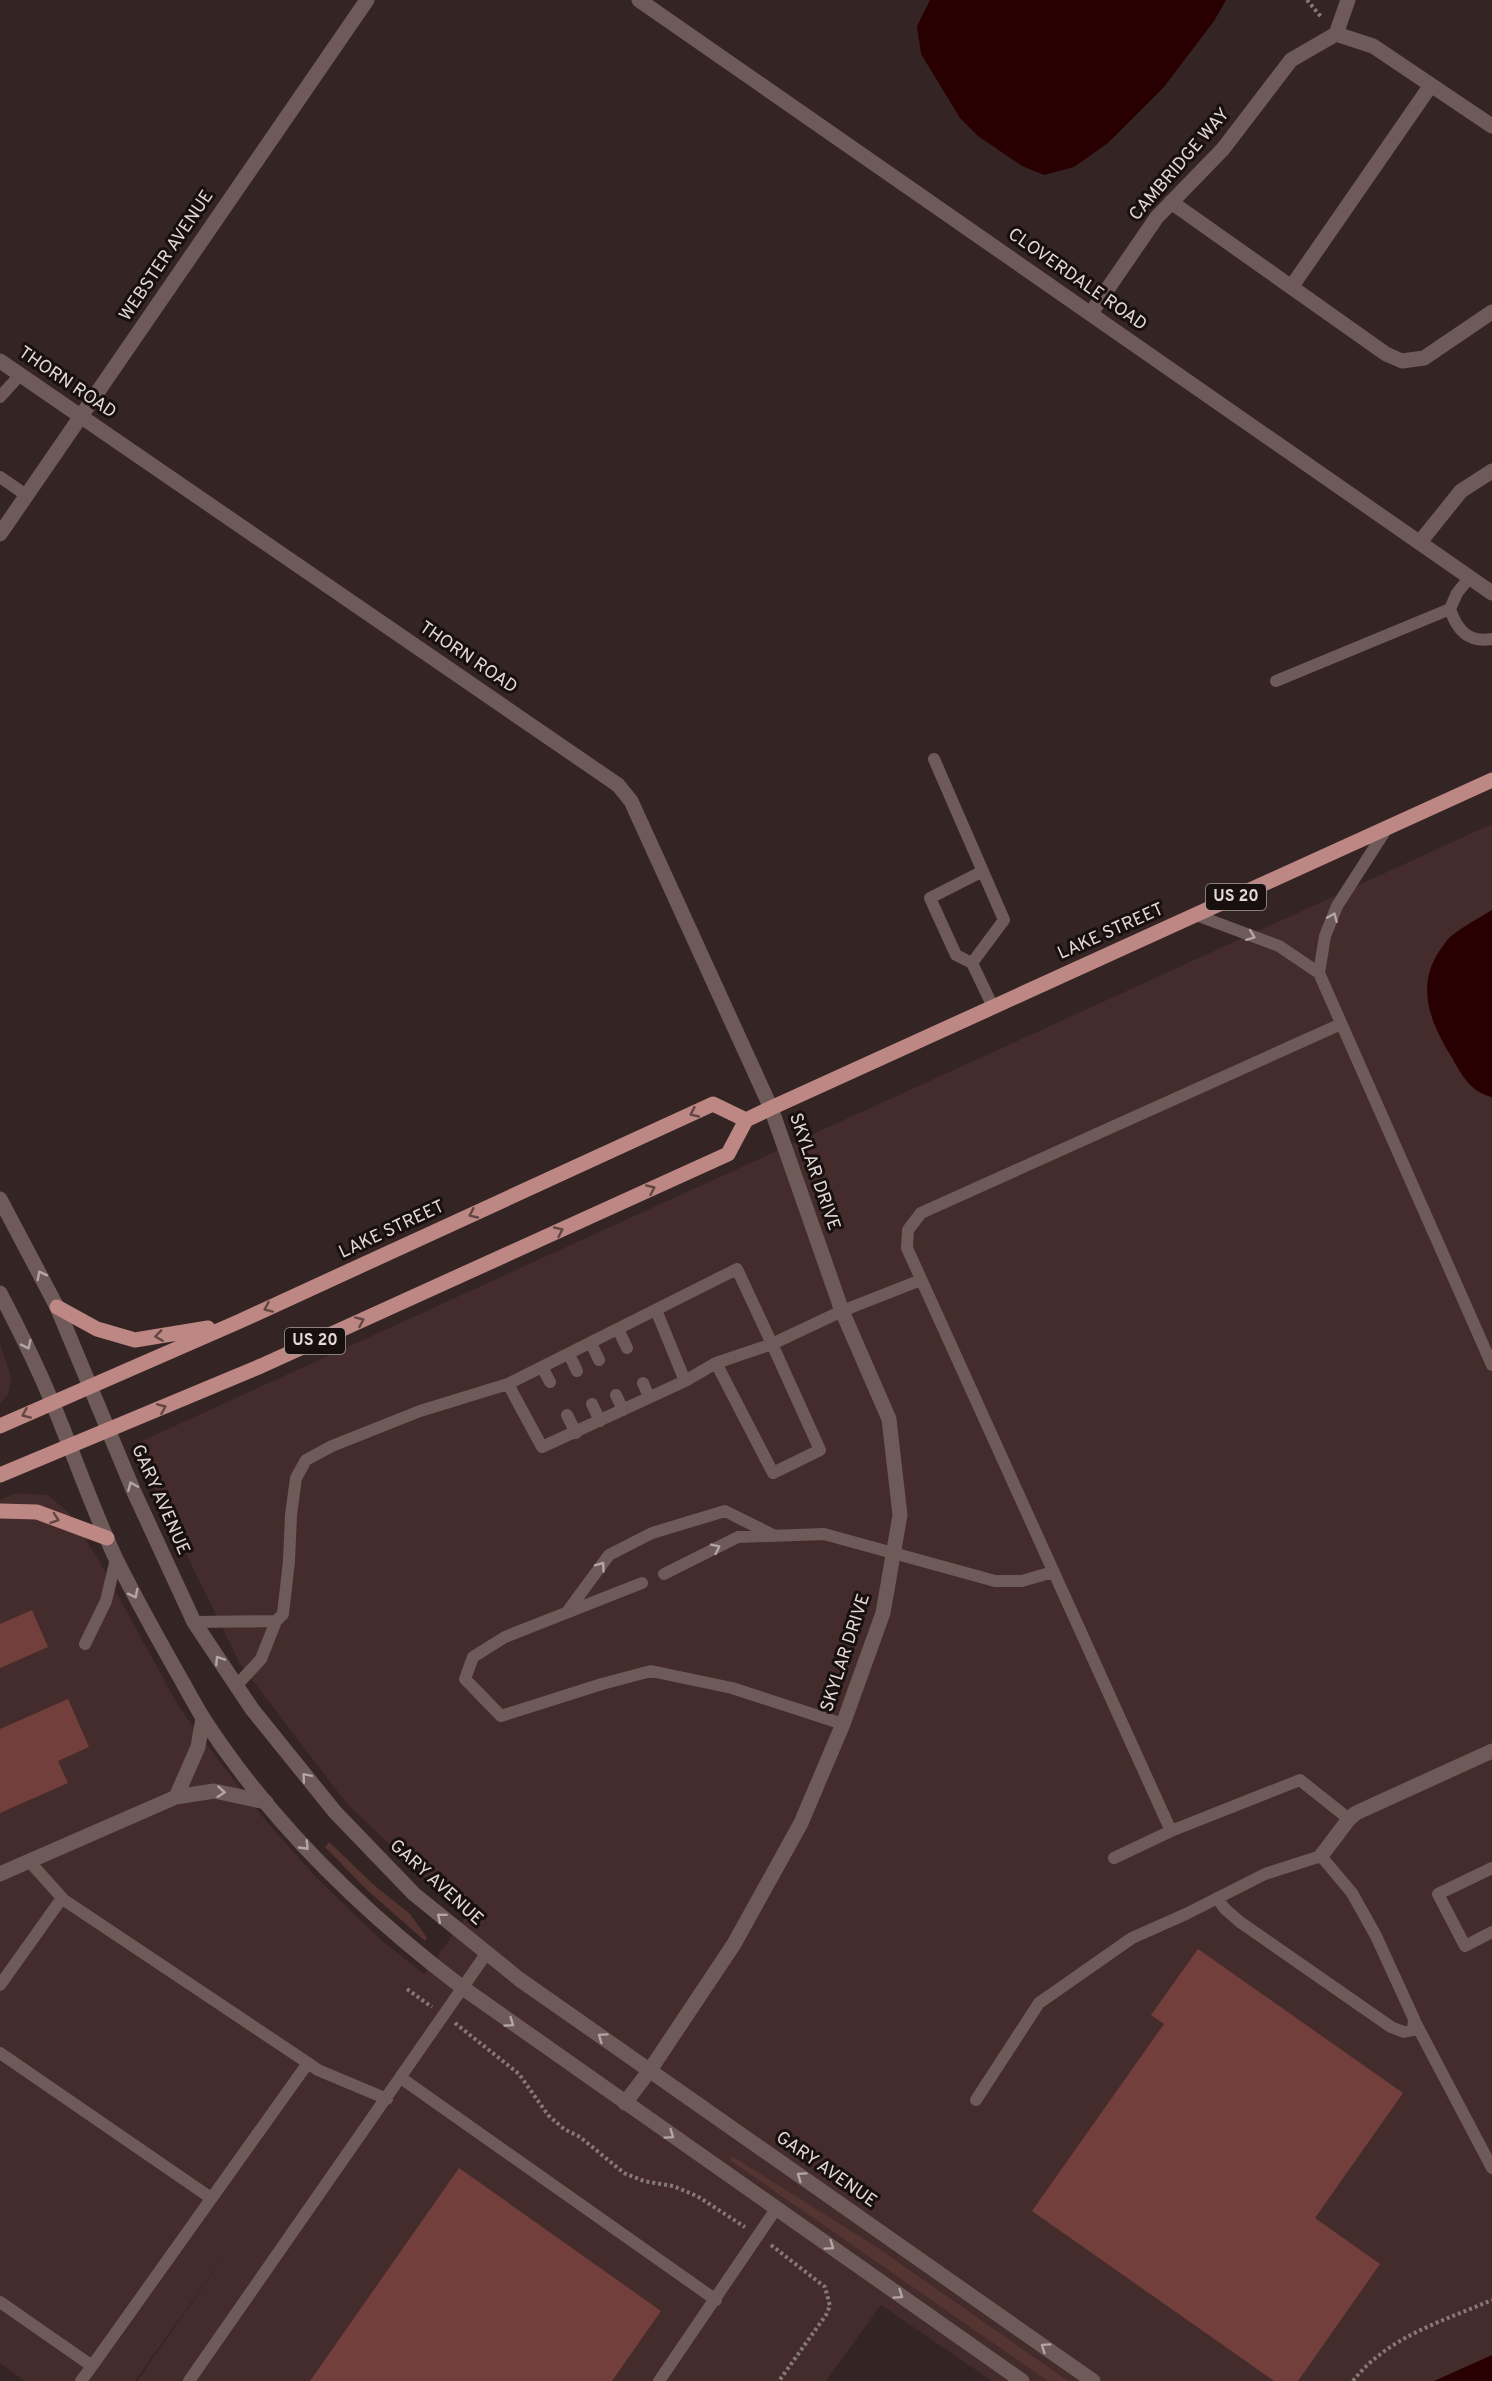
<svg xmlns="http://www.w3.org/2000/svg" width="1492" height="2381" font-family="Overpass,sans-serif">
<style>
.built{fill:#432c2b}
.green{fill:#543532}
.water{fill:#290002}
.building{fill:#733f3c}
.lines{fill:none;stroke-linecap:round;stroke-linejoin:round}
.path{stroke:#867978;stroke-width:4;stroke-dasharray:3 3;stroke-linecap:butt}
.service{stroke:#6e5b59;stroke-width:12}
.minor{stroke:#6e5b59;stroke-width:15}
.secondary{stroke:#6e5b59;stroke-width:15}
.primary{stroke:#bd8784;stroke-width:15}
.oneway{stroke:#b4a6a5}
.oneway2{stroke:#624644}
.labels{text-anchor:middle;dominant-baseline:central;stroke-width:6;stroke-linejoin:round;paint-order:stroke}
.shield{fill:#17100f;stroke:#a69c9b;stroke-width:1.5}
.shield-label{font-size:16px;font-weight:bold;fill:#e3d8d7}
.street-label{font-size:18px;fill:#e3d8d7;stroke:#17100f}
</style>
<rect width="100%" height="100%" fill="#342423"/>
<path class="built" d="M 1492,824 L 1492,2381 L 992,2381 L 881,2305 L 826,2381 L 137,2381 L 230,2248 L 135,2381 L 25,2381 L 0,2363 L 0,1500 L 16,1493 L 48,1495 L 69,1513 L 98,1559 L 179,1707 L 220,1762 L 267,1822 L 315,1876 L 382,1941 L 424,1974 L 466,1917 L 347,1804 L 240,1664 L 133,1445 Z
M 0,1343 L 11,1377 L 8,1395 L 0,1404 Z"/>
<path class="green" d="M 329,1842 L 374,1885 L 410,1914 L 427,1938 L 425,1941 L 366,1889 L 325,1847 Z
M 732,2156 L 875,2246 L 1068,2381 L 1048,2381 L 730,2160 Z"/>
<path class="water" d="M 930,0 L 1226,0 L 1214,21 L 1164,87 L 1108,143 L 1074,167 L 1044,175 L 1022,166 L 978,136 L 960,118 L 921,54 L 917,26 Z
M 1492,910 L 1492,1097 C 1470,1092 1461,1074 1451,1056 C 1431,1024 1416,988 1438,953 C 1442,948 1445,942 1449,938 C 1462,927 1477,919 1492,910 Z
M 1492,2355 L 1492,2381 L 1434,2381 Z"/>
<path class="building" d="M 32,1610 L 48,1647 L 0,1668 L 0,1624 Z
M 68,1699 L 89,1747 L 58,1761 L 68,1783 L 0,1813 L 0,1729 Z
M 1198,1949 L 1403,2093 L 1315,2218 L 1380,2264 L 1298,2381 L 1274,2381 L 1032,2211 L 1164,2024 L 1151,2015 Z
M 459,2168 L 661,2311 L 612,2381 L 310,2381 Z"/>
<g class="lines">
<path class="path" d="M 1307,0 L 1322,18
M 407,1989 L 432,2007
M 455,2023 L 519,2074 L 548,2115 L 564,2129 L 580,2137 L 624,2173 L 644,2181 L 673,2186 L 697,2196 L 745,2227
M 771,2245 L 825,2287 L 830,2306 L 826,2315 L 779,2381
M 1353,2381 C 1387,2337 1443,2321 1492,2300"/>
<path class="service" d="M 0,397 L 20,375
M 0,477 L 26,495
M 1470,577 L 1457,593 L 1450,609 C 1457,630 1468,643 1492,639
M 1276,681 L 1450,609
M 934,759 L 1004,920 L 972,963 L 993,1007
M 1387,828 L 1337,906 L 1325,936 L 1319,973 L 1492,1365
M 1196,915 L 1279,946 L 1319,973
M 972,963 L 956,955 L 930,898 L 983,871
M 1341,1024 L 921,1213 L 908,1230 L 907,1248 L 1171,1831 L 1300,1780 L 1349,1819
M 656,1310 L 685,1381
M 618,1329 L 627,1348
M 591,1343 L 599,1360
M 569,1354 L 577,1371
M 542,1367 L 550,1382
M 643,1383 L 649,1397
M 508,1384 L 542,1447 L 685,1381 L 716,1363 L 773,1473 L 820,1450 L 772,1344 L 716,1363
M 616,1395 L 623,1410
M 592,1404 L 600,1421
M 567,1415 L 576,1433
M 664,1574 L 738,1537 L 824,1534 L 995,1581 L 1022,1581 L 1053,1572
M 642,1583 L 505,1637 L 473,1657 L 465,1679 L 501,1716 L 602,1684 L 651,1671 L 732,1688 L 843,1724
M 567,1612 L 609,1555 L 652,1533 L 725,1511 L 773,1535
M 194,1622 L 276,1621
M 85,1644 L 106,1601 L 116,1559
M 236,1686 L 261,1659 L 276,1621 L 283,1614 L 289,1561 L 291,1515 L 296,1478 L 306,1460 L 332,1446 L 420,1411 L 508,1384 L 737,1269 L 772,1344 L 842,1311 L 921,1280
M 1114,1858 L 1171,1831
M 29,1861 L 64,1900 L 308,2063 L 318,2070 L 387,2099
M 1492,1868 L 1438,1894 L 1465,1946 L 1492,1932
M 0,1985 L 62,1898
M 1414,2020 L 1492,2168
M 0,2053 L 211,2198
M 401,2078 L 716,2300
M 976,2100 L 1039,2003 L 1132,1938 L 1186,1914 L 1265,1874 L 1321,1856 L 1352,1893 L 1376,1936 L 1414,2019 L 1413,2030 L 1404,2032 L 1391,2027 L 1240,1922 L 1225,1909 L 1217,1898
M 0,2302 L 92,2366 L 308,2063
M 81,2381 L 92,2366
M 189,2381 L 486,1954
M 659,2381 L 776,2209"/>
<path class="minor" d="M 639,0 L 1492,593
M 1336,34 L 1348,0
M 1171,202 L 1386,354 L 1402,361 L 1424,358 L 1492,312
M 1292,286 L 1431,85
M 1091,313 L 1157,217 L 1223,149 L 1291,60 L 1336,34 L 1373,46 L 1492,126
M 0,361 L 618,785 L 631,801 L 771,1108 L 842,1311 L 889,1419 L 900,1515 L 883,1613 L 843,1724 L 801,1823 L 734,1944 L 650,2070 L 625,2103
M 0,534 L 367,0
M 1420,542 L 1461,491 L 1492,471
M 176,1797 L 198,1747 L 203,1718
M 1321,1856 L 1349,1819 L 1356,1813 L 1492,1751
M 0,1874 L 176,1797 L 214,1791 L 266,1802"/>
<path class="secondary" d="M 0,1199 L 57,1307 L 134,1492 L 194,1622 L 252,1709 L 335,1812 L 414,1894 L 519,1979 L 1093,2381
M 0,1293 C 19,1329 37,1366 53,1404 C 74,1455 92,1508 116,1559 C 134,1596 154,1631 174,1667 C 184,1684 193,1702 203,1718 C 271,1823 364,1913 463,1988 L 1022,2381"/>
<path class="primary" d="M 57,1307 L 97,1329 L 135,1340 L 208,1328
M 0,1426 L 238,1322 L 713,1104 L 746,1120
M 0,1475 L 261,1366 L 728,1154 L 746,1120 L 771,1108 L 1492,780
M 0,1511 L 37,1512 L 107,1538"/>
</g>
<defs><path id="oneway-chevron" d="M-2-3.5L2.5 0L-2 3.5" fill="none" stroke-width="1.6" stroke-linecap="round" stroke-linejoin="round" transform="scale(1.5)"/></defs>
<g class="oneway">
<use href="#oneway-chevron" transform="translate(1333 917) rotate(-67)"/>
<use href="#oneway-chevron" transform="translate(1251 936) rotate(21)"/>
<use href="#oneway-chevron" transform="translate(41 1275) rotate(-117)"/>
<use href="#oneway-chevron" transform="translate(27 1345) rotate(64)"/>
<use href="#oneway-chevron" transform="translate(132 1486) rotate(-113)"/>
<use href="#oneway-chevron" transform="translate(716 1548) rotate(-26)"/>
<use href="#oneway-chevron" transform="translate(601 1566) rotate(-54)"/>
<use href="#oneway-chevron" transform="translate(134 1594) rotate(63)"/>
<use href="#oneway-chevron" transform="translate(219 1660) rotate(-123)"/>
<use href="#oneway-chevron" transform="translate(306 1777) rotate(-130)"/>
<use href="#oneway-chevron" transform="translate(221 1792) rotate(5)"/>
<use href="#oneway-chevron" transform="translate(305 1846) rotate(46)"/>
<use href="#oneway-chevron" transform="translate(441 1917) rotate(-140)"/>
<use href="#oneway-chevron" transform="translate(510 2023) rotate(35)"/>
<use href="#oneway-chevron" transform="translate(602 2037) rotate(-145)"/>
<use href="#oneway-chevron" transform="translate(670 2135) rotate(35)"/>
<use href="#oneway-chevron" transform="translate(801 2176) rotate(-145)"/>
<use href="#oneway-chevron" transform="translate(830 2246) rotate(35)"/>
<use href="#oneway-chevron" transform="translate(899 2295) rotate(35)"/>
<use href="#oneway-chevron" transform="translate(1045 2347) rotate(-145)"/>
</g>
<g class="oneway2">
<use href="#oneway-chevron" transform="translate(694 1113) rotate(155)"/>
<use href="#oneway-chevron" transform="translate(651 1189) rotate(-24)"/>
<use href="#oneway-chevron" transform="translate(473 1214) rotate(155)"/>
<use href="#oneway-chevron" transform="translate(559 1231) rotate(-25)"/>
<use href="#oneway-chevron" transform="translate(268 1308) rotate(156)"/>
<use href="#oneway-chevron" transform="translate(360 1321) rotate(-24)"/>
<use href="#oneway-chevron" transform="translate(159 1336) rotate(172)"/>
<use href="#oneway-chevron" transform="translate(162 1408) rotate(-23)"/>
<use href="#oneway-chevron" transform="translate(26 1414) rotate(156)"/>
<use href="#oneway-chevron" transform="translate(55 1519) rotate(19)"/>
</g>
<g class="labels">
<g class="shield">
<rect x="1206" y="884" width="60" height="26" rx="4.5"/>
<rect x="285" y="1328" width="60" height="26" rx="4.5"/>
</g>
<g class="shield-label">
<text x="1236" y="897">US 20</text>
<text x="315" y="1341">US 20</text>
</g>
<g class="street-label">
<text transform="translate(1180 165) rotate(-49)">CAMBRIDGE WAY</text>
<text transform="translate(167 256) rotate(-56)">WEBSTER AVENUE</text>
<text transform="translate(1077 280) rotate(35)">CLOVERDALE ROAD</text>
<text transform="translate(67 383) rotate(34)">THORN ROAD</text>
<text transform="translate(468 658) rotate(34)">THORN ROAD</text>
<text transform="translate(1111 932) rotate(-24)">LAKE STREET</text>
<text transform="translate(814 1172) rotate(71)">SKYLAR DRIVE</text>
<text transform="translate(392 1230) rotate(-25)">LAKE STREET</text>
<text transform="translate(160 1500) rotate(66)">GARY AVENUE</text>
<text transform="translate(846 1653) rotate(-72)">SKYLAR DRIVE</text>
<text transform="translate(436 1883) rotate(42)">GARY AVENUE</text>
<text transform="translate(826 2170) rotate(35)">GARY AVENUE</text>
</g>
</g>
</svg>
